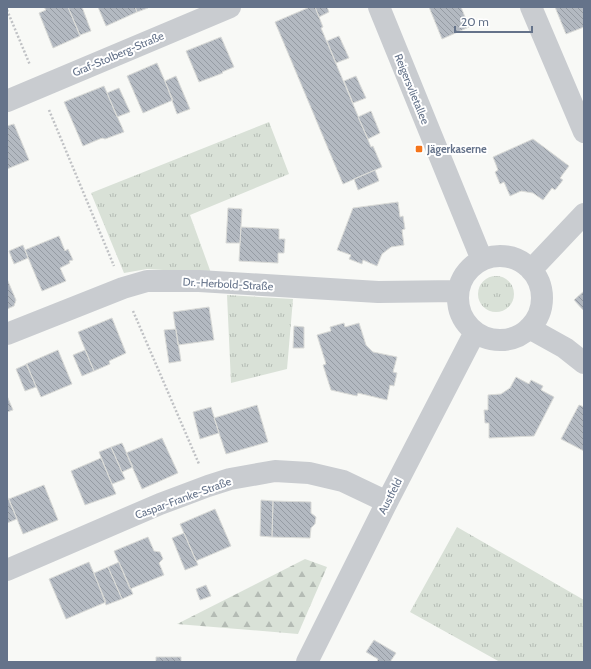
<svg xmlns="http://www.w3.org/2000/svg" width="591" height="669" font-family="Cabin,sans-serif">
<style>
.grass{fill:url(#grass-tufts)}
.forest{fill:url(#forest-firs)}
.building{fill:url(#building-back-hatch);stroke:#dadbd8}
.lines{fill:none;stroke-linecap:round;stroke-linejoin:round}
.path{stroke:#c0c2c5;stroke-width:2.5;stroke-dasharray:2 2;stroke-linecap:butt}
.street{stroke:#c9ccd0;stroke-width:22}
.poi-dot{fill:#f5751a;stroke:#fff;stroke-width:1.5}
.labels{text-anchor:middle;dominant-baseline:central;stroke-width:4;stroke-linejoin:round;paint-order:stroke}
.street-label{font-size:11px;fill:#65738a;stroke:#fff}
.poi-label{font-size:11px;font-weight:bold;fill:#65738a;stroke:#fff;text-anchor:start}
</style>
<defs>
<pattern id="grass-tufts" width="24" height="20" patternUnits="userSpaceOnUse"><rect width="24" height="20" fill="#d9e1d7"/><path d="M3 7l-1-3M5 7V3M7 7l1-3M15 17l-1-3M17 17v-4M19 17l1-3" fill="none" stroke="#b4bbb4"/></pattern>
<pattern id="forest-firs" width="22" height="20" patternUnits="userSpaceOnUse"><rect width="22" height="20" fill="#d9e1d7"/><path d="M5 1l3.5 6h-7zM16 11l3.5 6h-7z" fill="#b4bbb4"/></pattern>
<pattern id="building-back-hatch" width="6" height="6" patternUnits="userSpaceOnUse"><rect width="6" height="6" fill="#b3b9c1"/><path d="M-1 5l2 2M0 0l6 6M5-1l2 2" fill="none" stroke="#959ba3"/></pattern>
</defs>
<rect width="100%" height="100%" fill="#f8f9f6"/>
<path class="grass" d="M 269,122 L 289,174 L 190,215 L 211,273 L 147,269 L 124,273 L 91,193 Z
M478 294a18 18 0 1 1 36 0a18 18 0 1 1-36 0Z
M 227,295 L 293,299 L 287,369 L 231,383 Z
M 457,527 L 584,600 L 584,662 L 500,662 L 410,612 Z"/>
<path class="forest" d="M 305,559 L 327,567 L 298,634 L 177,624 Z"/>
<path class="building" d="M 44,7 L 68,7 L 80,36 L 53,48 L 39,13 L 46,10 Z
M 68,7 L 82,7 L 91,31 L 80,35 Z
M 98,7 L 135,7 L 137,12 L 106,26 Z
M 135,7 L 147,7 L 148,8 L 137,12 Z
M 310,7 L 315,7 L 323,27 L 321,28 L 371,147 L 373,146 L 382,167 L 343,184 L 275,22 Z
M 315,7 L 327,7 L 329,12 L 319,17 Z
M 429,7 L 461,7 L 469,27 L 442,39 Z
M 555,7 L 584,7 L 584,27 L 566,34 Z
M 339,36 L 349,58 L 336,63 L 327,41 Z
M 221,37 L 234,67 L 222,72 L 223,73 L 199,82 L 186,51 Z
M 157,63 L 173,100 L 143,113 L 127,76 Z
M 176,76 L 190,109 L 177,114 L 165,81 Z
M 356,76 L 366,98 L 353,103 L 344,81 Z
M 104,86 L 124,132 L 105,139 L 102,138 L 83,146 L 64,102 Z
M 119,88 L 130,112 L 117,117 L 107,93 Z
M 371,111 L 380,133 L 368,139 L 358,117 Z
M 14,124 L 29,160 L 7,169 L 7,126 Z
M 533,139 L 569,166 L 560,178 L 563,180 L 555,190 L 552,188 L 543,200 L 533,193 L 521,191 L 510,196 L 504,182 L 500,184 L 495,172 L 498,170 L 493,157 Z
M 375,170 L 379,181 L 358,190 L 354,179 Z
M 398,202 L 400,217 L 403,216 L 405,229 L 402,230 L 404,245 L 391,247 L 382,254 L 377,266 L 363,260 L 362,264 L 349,259 L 351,255 L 337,250 L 353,208 Z
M 228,208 L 242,209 L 240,243 L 226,243 Z
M 241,227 L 279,229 L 279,239 L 285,239 L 284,253 L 278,253 L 278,263 L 239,261 Z
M 59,236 L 65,251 L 68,249 L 73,260 L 69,261 L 70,263 L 60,268 L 66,281 L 42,291 L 25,250 Z
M 23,245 L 28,258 L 14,264 L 9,251 Z
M 7,279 L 16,300 L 14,306 L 7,309 Z
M 584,291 L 584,311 L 574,300 Z
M 209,307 L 214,340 L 178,345 L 173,312 Z
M 112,318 L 126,353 L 109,361 L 110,364 L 94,371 L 78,332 Z
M 344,323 L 345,327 L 359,323 L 366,345 L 373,352 L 397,357 L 393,372 L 397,373 L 394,386 L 390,385 L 387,400 L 358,393 L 357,396 L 331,390 L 323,365 L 326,364 L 317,335 L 331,331 L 330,327 Z
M 294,326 L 304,327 L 304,348 L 293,348 Z
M 176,329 L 181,361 L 169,363 L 164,330 Z
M 58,350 L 72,384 L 41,397 L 26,364 Z
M 85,350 L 94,371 L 82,376 L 73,355 Z
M 27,364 L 36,387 L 25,391 L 16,369 Z
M 516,377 L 529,384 L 531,380 L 543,386 L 541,390 L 554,397 L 534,436 L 489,438 L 489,423 L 485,423 L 484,410 L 488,410 L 488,395 L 501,394 L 510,388 Z
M 7,396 L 13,410 L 7,412 Z
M 257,405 L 268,442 L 226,454 L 214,418 Z
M 579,405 L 584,407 L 584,451 L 561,439 Z
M 211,407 L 219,433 L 200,439 L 193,412 Z
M 162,438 L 178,473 L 142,489 L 126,453 Z
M 122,443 L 133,467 L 122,472 L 111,447 Z
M 111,447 L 125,479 L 112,484 L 99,452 Z
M 101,458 L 116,494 L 85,505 L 71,471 Z
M 44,485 L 58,520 L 23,534 L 9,499 Z
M 7,496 L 17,519 L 7,523 Z
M 261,500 L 273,501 L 272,537 L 260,536 Z
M 273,501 L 311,502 L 311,513 L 316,517 L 315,524 L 311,528 L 310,538 L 272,537 Z
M 215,509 L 231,546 L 196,561 L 180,524 Z
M 184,533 L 198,565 L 185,570 L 172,538 Z
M 148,537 L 154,551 L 160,552 L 163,559 L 159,563 L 164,575 L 130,589 L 114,551 Z
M 89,562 L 106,602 L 66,619 L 49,579 Z
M 119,562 L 133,594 L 122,599 L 108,567 Z
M 108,567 L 122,599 L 106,605 L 94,573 Z
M 206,585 L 211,596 L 200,600 L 196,589 Z
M 374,640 L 396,653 L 390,662 L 377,662 L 378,659 L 366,652 Z
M 156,657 L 181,657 L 181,662 L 156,662 Z"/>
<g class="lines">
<path class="path" d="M 7,10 L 30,65
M 49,110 L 114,266
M 133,311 L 199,464"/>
<path class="street" d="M 379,7 L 482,260
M 531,7 L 584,132
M 7,101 L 230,7
M458 298a42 42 0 1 1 84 0a42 42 0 1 1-84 0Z
M 531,270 L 584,214
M 529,328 L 565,348 L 584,363
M 7,334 L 123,288 L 147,281 L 199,281 L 378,292 L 458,291
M 7,570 L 160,504 L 208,486 L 230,479 L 275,471 L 309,473 L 343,481 L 387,502
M 307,662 L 387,502 L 475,332"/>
</g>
<rect class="poi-dot" x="415" y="145" width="8" height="8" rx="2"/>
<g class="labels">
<g class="street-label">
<text transform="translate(118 54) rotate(-23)">Graf-Stolberg-Straße</text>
<text transform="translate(412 89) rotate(68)">Reigersvlietallee</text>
<text transform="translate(228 284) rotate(3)">Dr.-Herbold-Straße</text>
<text transform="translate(390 496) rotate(-63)">Austfeld</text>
<text transform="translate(183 498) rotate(-20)">Caspar-Franke-Straße</text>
</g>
<g class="poi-label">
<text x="427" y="149">Jägerkaserne</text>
</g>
</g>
<rect width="591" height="669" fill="none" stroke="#65738a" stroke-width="16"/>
<path d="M455 26v6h77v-6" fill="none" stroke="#65738a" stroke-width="2"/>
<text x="461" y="26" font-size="12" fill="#65738a" stroke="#ffffff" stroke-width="3" paint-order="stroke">20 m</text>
</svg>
